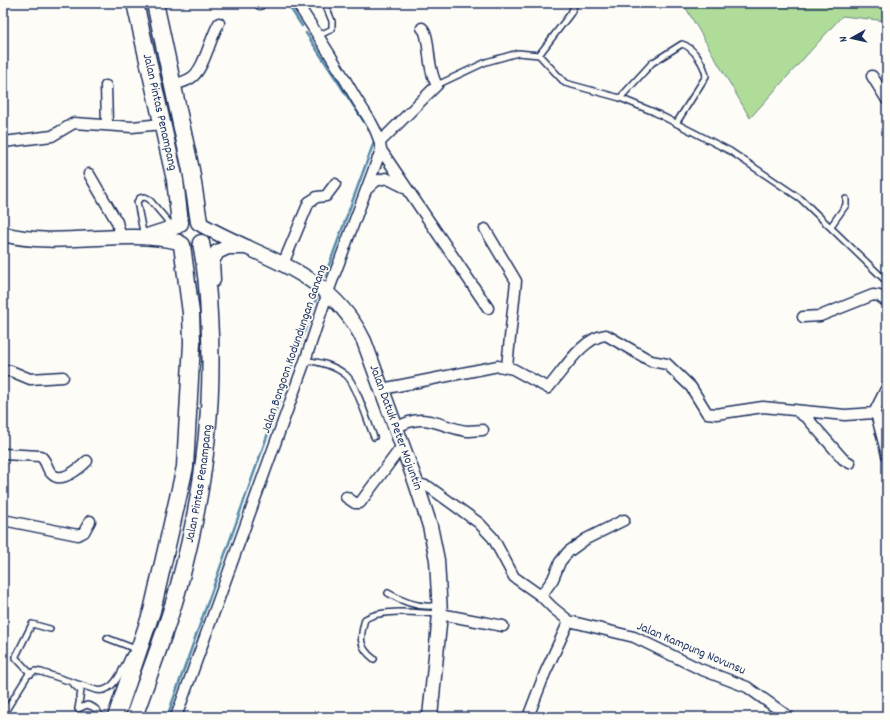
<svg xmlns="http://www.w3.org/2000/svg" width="890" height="720" font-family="Dekko,sans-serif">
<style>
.green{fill:#b0dc9a;stroke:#66867c}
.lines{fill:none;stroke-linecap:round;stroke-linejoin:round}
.stream{stroke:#558baa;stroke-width:2.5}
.service-casing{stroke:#1b2f5e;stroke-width:8}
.minor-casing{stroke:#1b2f5e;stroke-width:13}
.secondary-casing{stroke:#1b2f5e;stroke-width:17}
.primary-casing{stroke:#1b2f5e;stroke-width:19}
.service{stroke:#fdfcf7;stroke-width:5}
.minor{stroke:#fdfcf7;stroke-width:10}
.secondary{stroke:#fdfcf7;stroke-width:14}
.primary{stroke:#fdfcf7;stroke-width:16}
.labels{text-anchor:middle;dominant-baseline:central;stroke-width:3.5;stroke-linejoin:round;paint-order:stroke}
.street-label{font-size:13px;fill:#1b2f5e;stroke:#fdfcf7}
</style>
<rect width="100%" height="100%" fill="#fdfcf7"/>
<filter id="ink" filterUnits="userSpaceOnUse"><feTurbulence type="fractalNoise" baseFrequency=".025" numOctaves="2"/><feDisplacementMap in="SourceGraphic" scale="8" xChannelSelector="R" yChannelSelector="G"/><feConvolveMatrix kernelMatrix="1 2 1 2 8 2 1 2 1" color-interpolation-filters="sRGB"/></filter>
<g filter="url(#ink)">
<path class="green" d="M 683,3 L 887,3 L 887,21 L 842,16 L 750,118 Z"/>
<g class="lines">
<path class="stream" d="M 287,3 L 302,26
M 306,33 L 372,134
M 325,276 L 374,142 L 374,139
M 273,418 L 318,293
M 167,717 L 271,425"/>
<defs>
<path id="service" d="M 318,36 L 332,29 L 332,21 L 325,4
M 539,55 L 571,13 L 575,3
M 437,85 L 486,62 L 518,53 L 539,55 L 565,83 L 620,98 L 654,112 L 730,151 L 801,199 L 887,282
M 620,98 L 652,63 L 682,44 C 693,47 704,64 706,76 L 677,122
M 831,226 L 846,205 L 846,199
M 144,237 L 137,202 L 140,198 L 145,197 L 149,199 L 172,226
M 305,361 C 319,361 335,366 346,375 C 356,383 368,423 374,437
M 388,593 C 403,602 422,609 439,605
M 107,638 L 133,648
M 374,659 C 358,647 360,637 365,619 C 382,608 418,613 439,614
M 31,674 L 16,658 L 16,656 L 32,624 L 50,629
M 74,685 L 81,691 L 78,709
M 78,709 L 87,705 C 95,707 98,710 101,717
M 3,715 L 28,675 L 35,671 L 41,672 L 96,690 C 115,694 123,667 130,654"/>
<path id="minor" d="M 260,3 L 260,4
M 872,76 L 887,100
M 173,85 C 179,83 185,82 191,78 C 204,70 210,38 219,23
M 106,86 L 107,124
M 3,140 L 4,142 L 52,136 L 74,123 L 132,127 L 162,124
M 380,142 L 437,85 C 426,68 431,35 422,28
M 381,150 L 488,308
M 89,174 L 117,222 L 121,238
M 366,190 L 376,181 L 386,178 L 404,187
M 485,229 L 516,281 L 507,366
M 283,264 L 309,202 L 317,197 L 326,196 L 335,184
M 803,317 L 820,316 L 873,295 L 879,296 L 887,302
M 3,371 L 11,371 L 30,379 L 63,377
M 382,389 L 498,366 L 513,369 L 548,388 C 563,371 583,337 606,335 L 651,361 L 667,364 L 691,387 L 707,413 L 716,414 L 763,407 L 845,415 L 874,413
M 795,410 L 808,419 L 843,459 L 850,463
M 874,413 L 877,417 L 887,455
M 874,413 L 887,387
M 396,428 C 425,410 439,427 467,431 C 472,431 478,430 483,430
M 3,454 L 40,456 C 47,460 46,469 52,474 C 61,484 80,468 87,461
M 416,483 L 429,487 L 479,523 L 493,538 L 514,577 L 541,596 L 553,608 L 569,621 L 634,637 L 700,669 L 747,687 L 789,717
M 346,497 L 355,503 L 360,503 L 402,446
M 3,520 L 78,535 L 84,532 L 90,521
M 541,596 L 553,579 L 560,562 L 568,552 L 586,539 L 624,520
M 440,614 L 503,626
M 176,717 L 305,361 L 328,292 L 381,150 C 379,131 367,116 357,100 C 338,67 318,35 297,3
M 528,717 L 545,673 L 569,621"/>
<g id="secondary">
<path id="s1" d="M 202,225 C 264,260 330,271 364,341 L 416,483 L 430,526 L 437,560 L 440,614 L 430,717"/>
<path d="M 3,234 C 61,249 121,228 179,242"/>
<path d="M 147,236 L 178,226"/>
<path d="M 213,280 L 212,261 L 217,252 L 228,247 L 244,247"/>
</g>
<g id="primary">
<path id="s2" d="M 135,3 L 175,180 L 180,223"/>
<path d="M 155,3 L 191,170 L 199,222"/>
<path d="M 116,717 L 152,611 L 185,467 L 192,343 L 191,313 L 182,245"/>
<path id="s3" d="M 134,717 C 149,673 167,630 179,585 C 203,497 215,406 209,315 C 208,291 206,267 201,243"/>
</g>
</defs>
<use href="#service" class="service-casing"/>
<use href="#minor" class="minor-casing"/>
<use href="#secondary" class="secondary-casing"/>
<use href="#primary" class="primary-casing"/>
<use href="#service" class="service"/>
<use href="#minor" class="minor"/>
<use href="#secondary" class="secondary"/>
<use href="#primary" class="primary"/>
</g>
</g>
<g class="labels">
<g class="street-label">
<text stroke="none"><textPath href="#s2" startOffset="112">Jalan Pintas Penampang</textPath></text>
<text transform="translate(295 349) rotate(-71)">Jalan Bongoon Kodundungan Ganang</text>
<text stroke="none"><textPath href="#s1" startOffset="296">Jalan Datuk Peter Mojuntin</textPath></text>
<text stroke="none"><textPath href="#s3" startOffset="243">Jalan Pintas Penampang</textPath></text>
<text transform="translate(691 649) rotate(23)">Jalan Kampung Novunsu</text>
</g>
</g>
<rect width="890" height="720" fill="none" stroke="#fdfcf7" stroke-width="16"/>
<rect x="8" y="8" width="874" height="704" fill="none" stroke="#1b2f5e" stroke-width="1.5" filter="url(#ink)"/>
<g transform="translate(852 38) rotate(262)" stroke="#fdfcf7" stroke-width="3" paint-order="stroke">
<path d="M0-3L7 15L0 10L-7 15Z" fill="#1b2f5e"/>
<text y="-6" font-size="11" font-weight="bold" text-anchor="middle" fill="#1b2f5e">N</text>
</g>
</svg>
